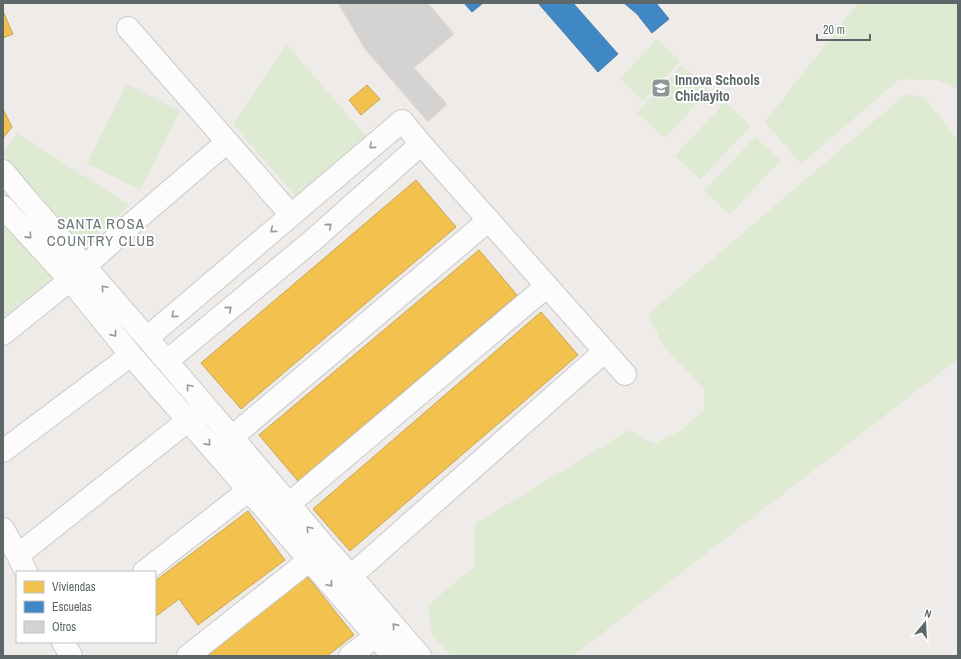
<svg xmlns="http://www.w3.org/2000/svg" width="961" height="659" font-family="'Archivo Narrow',sans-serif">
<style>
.green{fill:#deead2}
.homes{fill:#f2c14e;stroke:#c5a656}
.schools{fill:#3f88c5;stroke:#487ea9}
.building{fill:#d5d2d2;stroke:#ded9d7}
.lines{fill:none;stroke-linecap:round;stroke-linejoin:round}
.minor-casing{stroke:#c9cac9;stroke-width:24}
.minor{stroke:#fcfcfc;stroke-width:22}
.oneway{stroke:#959a9c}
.labels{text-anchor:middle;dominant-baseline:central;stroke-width:4;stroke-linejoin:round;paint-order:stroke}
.poi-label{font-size:14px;font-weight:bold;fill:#5d6668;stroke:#fff;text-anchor:start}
.neighbourhood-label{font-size:15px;letter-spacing:1px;fill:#6e787a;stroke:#fff}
</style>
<rect width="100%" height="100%" fill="#eeebe9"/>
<path class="green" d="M 858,3 L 958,3 L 958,87 L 956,88 L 936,80 L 900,79 L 801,164 L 765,122 Z
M 657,39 L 680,61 L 643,101 L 620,79 Z
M 286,44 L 367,137 L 297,198 L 233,124 Z
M 682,65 L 709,90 L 665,138 L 637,113 Z
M 127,84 L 180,111 L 140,190 L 87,163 Z
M 906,94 L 925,98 L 958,141 L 958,359 L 573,656 L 451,656 L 432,635 L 428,605 L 474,567 L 475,524 L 630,430 L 654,444 L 680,431 L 704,410 L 704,389 L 664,347 L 648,314 Z
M 725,102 L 751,126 L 700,180 L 675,156 Z
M 17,133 L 129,205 L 81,251 L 3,154 Z
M 755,137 L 781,160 L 730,214 L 704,191 Z
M 3,219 L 56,278 L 3,317 Z"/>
<path class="homes" d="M 3,11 L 13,34 L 3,38 Z
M 367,85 L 380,99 L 361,115 L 349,100 Z
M 3,109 L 12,127 L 3,138 Z
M 416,180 L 456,227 L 241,409 L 201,363 Z
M 479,250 L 517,295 L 298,481 L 259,435 Z
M 541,312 L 578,355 L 350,551 L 313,509 Z
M 248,511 L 285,560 L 198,625 L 179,599 L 155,617 L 155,581 Z
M 307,576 L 354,635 L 327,656 L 207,656 Z"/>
<path class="schools" d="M 464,3 L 483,3 L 472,12 Z
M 538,3 L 573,3 L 618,54 L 598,72 Z
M 624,3 L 656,3 L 669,19 L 652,33 L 637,14 Z"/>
<path class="building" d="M 338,3 L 428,3 L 454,34 L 414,68 L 447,104 L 428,122 L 365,49 Z"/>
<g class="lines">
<defs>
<path id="minor" d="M 128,28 L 291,215
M 3,171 L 22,194 L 147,338 L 289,504 L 325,547 L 351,576 L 420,656
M 3,207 L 70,280 L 131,355 L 393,656
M 3,334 L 70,280 L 136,220 L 227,142
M 147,338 L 402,121 L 421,144 L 625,374
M 167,361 L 312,241 L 421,144
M 232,437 L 489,220
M 3,451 L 131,355
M 289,504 L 547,286
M 3,529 L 18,555 L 26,572
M 18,555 L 200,411
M 144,572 L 249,490
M 351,576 L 605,351
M 63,642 L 71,656
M 188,656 L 321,551
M 350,656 L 376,636"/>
</defs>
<use href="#minor" class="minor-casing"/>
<use href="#minor" class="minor"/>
</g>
<defs><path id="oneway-chevron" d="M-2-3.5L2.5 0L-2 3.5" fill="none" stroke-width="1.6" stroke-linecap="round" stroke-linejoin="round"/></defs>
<g class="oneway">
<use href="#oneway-chevron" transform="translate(372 146) rotate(139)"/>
<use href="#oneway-chevron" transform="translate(329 226) rotate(-41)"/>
<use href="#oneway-chevron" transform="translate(273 230) rotate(139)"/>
<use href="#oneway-chevron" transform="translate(29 236) rotate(48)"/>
<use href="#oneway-chevron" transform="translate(104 288) rotate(-131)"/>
<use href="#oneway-chevron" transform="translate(229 309) rotate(-40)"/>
<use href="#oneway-chevron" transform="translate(174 315) rotate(139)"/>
<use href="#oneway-chevron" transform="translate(114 334) rotate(51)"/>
<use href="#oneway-chevron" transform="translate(189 387) rotate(-130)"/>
<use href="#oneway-chevron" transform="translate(208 443) rotate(49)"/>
<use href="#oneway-chevron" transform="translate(309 529) rotate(-130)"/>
<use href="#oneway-chevron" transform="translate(330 584) rotate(49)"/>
<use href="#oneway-chevron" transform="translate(395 626) rotate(-131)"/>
</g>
<defs>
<symbol id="school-square" viewBox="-11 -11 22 22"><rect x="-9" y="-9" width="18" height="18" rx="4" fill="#909595" stroke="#fff"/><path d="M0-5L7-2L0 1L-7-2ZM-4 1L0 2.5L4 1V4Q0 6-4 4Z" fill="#fff"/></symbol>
</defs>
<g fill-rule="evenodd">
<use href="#school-square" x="650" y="77" width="22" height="22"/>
</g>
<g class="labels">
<g class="poi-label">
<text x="675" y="80">Innova Schools<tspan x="675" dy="16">Chiclayito</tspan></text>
</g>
<g class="neighbourhood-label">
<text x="101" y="223">SANTA ROSA<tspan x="101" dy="17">COUNTRY CLUB</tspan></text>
</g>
</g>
<rect width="961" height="659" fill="none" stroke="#5d6668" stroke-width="8"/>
<rect x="16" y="571" width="140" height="72" fill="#ffffff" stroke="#bec2c3"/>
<rect x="24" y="581" width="20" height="12" fill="#f2c14e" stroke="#bec2c3"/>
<text x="52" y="591" font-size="12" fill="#5d6668">Viviendas</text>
<rect x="24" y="601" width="20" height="12" fill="#3f88c5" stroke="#bec2c3"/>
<text x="52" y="611" font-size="12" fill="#5d6668">Escuelas</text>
<rect x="24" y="621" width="20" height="12" fill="#d5d2d2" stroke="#bec2c3"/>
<text x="52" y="631" font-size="12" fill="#5d6668">Otros</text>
<g transform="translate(925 623) rotate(18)" stroke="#ffffff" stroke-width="3" paint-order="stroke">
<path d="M0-3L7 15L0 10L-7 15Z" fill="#5d6668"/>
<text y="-6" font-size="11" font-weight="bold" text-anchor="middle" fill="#5d6668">N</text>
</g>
<path d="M817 34v6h53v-6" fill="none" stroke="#5d6668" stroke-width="2"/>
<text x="823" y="34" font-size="12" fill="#5d6668" stroke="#ffffff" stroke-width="3" paint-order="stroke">20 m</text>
</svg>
